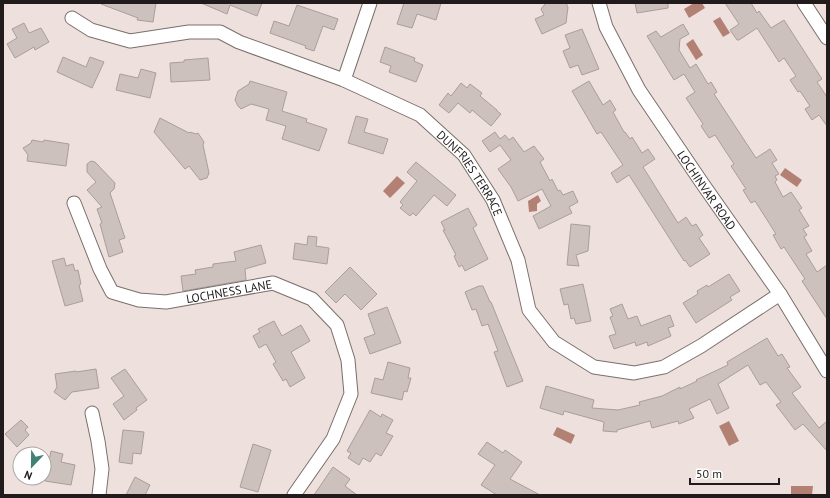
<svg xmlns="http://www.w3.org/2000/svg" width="830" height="498" font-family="'PT Sans',sans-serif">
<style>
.water{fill:#b38174}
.building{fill:#cdc1bd;stroke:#aa9e9b}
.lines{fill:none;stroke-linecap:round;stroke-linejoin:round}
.street-casing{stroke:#7a6f6c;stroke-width:15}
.street{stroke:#fff;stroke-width:13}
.labels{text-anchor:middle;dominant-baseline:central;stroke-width:4;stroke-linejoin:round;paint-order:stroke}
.street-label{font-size:12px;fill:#211c1b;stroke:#fff}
</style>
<rect width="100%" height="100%" fill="#eee1dd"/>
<path class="water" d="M 694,3 L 702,3 L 705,8 L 689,18 L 684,9 Z
M 720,17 L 730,33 L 723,37 L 713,21 Z
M 693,39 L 703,55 L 696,60 L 686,44 Z
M 785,168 L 802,180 L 797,187 L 780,175 Z
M 397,176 L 405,183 L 390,198 L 383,191 Z
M 538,195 L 541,201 L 537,204 L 537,211 L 529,212 L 528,201 Z
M 729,421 L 739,441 L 729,446 L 719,426 Z
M 557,427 L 575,435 L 571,444 L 553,435 Z
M 791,486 L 813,486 L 812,495 L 791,494 Z"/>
<path class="building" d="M 101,3 L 156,3 L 153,22 L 137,20 L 138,18 L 101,4 Z
M 201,3 L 262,3 L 257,16 L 230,5 L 227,14 Z
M 404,3 L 441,3 L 436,20 L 417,14 L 412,28 L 397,24 Z
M 546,3 L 567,3 L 567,6 L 568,7 L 566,23 L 542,34 L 535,19 L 544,15 L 541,9 Z
M 635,3 L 668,3 L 668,8 L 637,13 Z
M 725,3 L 751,3 L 757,13 L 759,11 L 771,28 L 784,20 L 822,79 L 817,82 L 827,97 L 827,126 L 819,115 L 812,120 L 805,109 L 810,106 L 800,91 L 798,92 L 790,80 L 796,76 L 784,58 L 779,62 L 757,28 L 739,40 L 737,40 L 730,30 L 739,24 Z
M 297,5 L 338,19 L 334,30 L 323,26 L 314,51 L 305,48 L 306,46 L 270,33 L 274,21 L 289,26 Z
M 24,23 L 29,33 L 41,28 L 49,42 L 35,50 L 34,47 L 15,58 L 7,44 L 17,38 L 12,29 Z
M 683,24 L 689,34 L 680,39 L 679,50 L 690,68 L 696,64 L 708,84 L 711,82 L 717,92 L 714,94 L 756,158 L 770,149 L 777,160 L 772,163 L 779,174 L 775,176 L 777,180 L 775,182 L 783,197 L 791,192 L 802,208 L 799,210 L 809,226 L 803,229 L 807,235 L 804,237 L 812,251 L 806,254 L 817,272 L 827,265 L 827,319 L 802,281 L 805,279 L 784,247 L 781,249 L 773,235 L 776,234 L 755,201 L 751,203 L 743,190 L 746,189 L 731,166 L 734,164 L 715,135 L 709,138 L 701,126 L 703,124 L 686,98 L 695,92 L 684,74 L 674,80 L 647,36 L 656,31 L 661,37 Z
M 582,29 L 599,69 L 582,75 L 578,65 L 570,68 L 563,51 L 570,48 L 565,35 Z
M 385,47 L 415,58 L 414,61 L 423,65 L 416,82 L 389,72 L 391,66 L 380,62 Z
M 63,57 L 86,67 L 90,57 L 104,62 L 92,88 L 57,72 Z
M 208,58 L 210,80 L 171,82 L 170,63 L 184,62 L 184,60 Z
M 141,69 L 156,73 L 150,98 L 116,90 L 120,74 L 138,78 Z
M 250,81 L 287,92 L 282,111 L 307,119 L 306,122 L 327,129 L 319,151 L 282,139 L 286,126 L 266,120 L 269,109 L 251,104 L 241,109 L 238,106 L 235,100 L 238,91 L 249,84 Z
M 589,81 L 603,105 L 610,100 L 616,110 L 613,112 L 624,132 L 625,132 L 630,139 L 632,137 L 642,153 L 648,149 L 655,159 L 643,167 L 678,223 L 686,217 L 692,226 L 696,224 L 703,235 L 699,238 L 710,254 L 690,267 L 685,260 L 684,261 L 629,175 L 617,183 L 611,173 L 623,165 L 601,132 L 597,134 L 572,91 Z
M 461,83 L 467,88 L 470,84 L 482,93 L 480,96 L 497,110 L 497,111 L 501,114 L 491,126 L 472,110 L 470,113 L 458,103 L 449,113 L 439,105 L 448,93 L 451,96 Z
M 356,116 L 368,119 L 364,132 L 388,139 L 383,154 L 348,143 Z
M 160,118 L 189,133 L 190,132 L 196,134 L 198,133 L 204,142 L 203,145 L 209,173 L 207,178 L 200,180 L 189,166 L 185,169 L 154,132 Z
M 495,132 L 500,139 L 505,135 L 509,140 L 513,137 L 524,152 L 534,146 L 544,159 L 540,162 L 550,181 L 552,179 L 558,191 L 560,190 L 563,195 L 573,191 L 578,202 L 569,207 L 572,213 L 539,229 L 533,216 L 551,206 L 542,189 L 518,201 L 511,187 L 498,169 L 511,160 L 500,145 L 490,152 L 482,141 Z
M 32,140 L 43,142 L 44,140 L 69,144 L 66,166 L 27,161 L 28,155 L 23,148 L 31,143 Z
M 91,161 L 95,162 L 115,183 L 114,189 L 110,193 L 125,238 L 119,240 L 123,252 L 109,257 L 100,224 L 102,223 L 97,209 L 102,207 L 87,190 L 96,182 L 87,172 L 87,164 Z
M 416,162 L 456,195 L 447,206 L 434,195 L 416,216 L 413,213 L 410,216 L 400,208 L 403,205 L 400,202 L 417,181 L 407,172 Z
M 468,208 L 477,225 L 473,228 L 488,259 L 465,271 L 462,265 L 459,267 L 454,256 L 456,255 L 443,230 L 445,230 L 441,222 Z
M 571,224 L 590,226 L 588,251 L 576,255 L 579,266 L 567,265 Z
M 308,236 L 317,237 L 316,246 L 329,248 L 327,264 L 293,259 L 295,243 L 307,245 Z
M 261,245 L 266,263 L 245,269 L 246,280 L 183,291 L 181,276 L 196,274 L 195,270 L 213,267 L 213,264 L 236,261 L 234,252 Z
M 64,258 L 66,266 L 73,264 L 75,271 L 78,270 L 81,284 L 79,285 L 83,301 L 65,306 L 52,261 Z
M 350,267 L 377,294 L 361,310 L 345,294 L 336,303 L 325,292 Z
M 729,274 L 740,291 L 730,297 L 732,300 L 696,323 L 683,303 L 698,294 L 697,291 L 707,285 L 708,287 Z
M 583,284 L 591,321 L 576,324 L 574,318 L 571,319 L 568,304 L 564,305 L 560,289 Z
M 479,286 L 483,286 L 490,302 L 491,302 L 523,381 L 507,387 L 494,352 L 498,351 L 488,324 L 482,326 L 476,309 L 472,310 L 465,292 Z
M 622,304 L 628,319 L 637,316 L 641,326 L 670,315 L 674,326 L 668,328 L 671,336 L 648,346 L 647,342 L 636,346 L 635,342 L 614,349 L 609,336 L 616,334 L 610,317 L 613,316 L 610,309 Z
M 387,307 L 401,343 L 370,354 L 364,338 L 375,334 L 368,314 Z
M 274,321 L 282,336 L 301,325 L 310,341 L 291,352 L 305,378 L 290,387 L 286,379 L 283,381 L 273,364 L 276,362 L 266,344 L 259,348 L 253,336 L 260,332 L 258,329 Z
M 767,338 L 778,356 L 782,354 L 790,367 L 787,368 L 801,387 L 792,393 L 819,428 L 827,421 L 827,451 L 803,424 L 795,430 L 776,405 L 781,402 L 766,382 L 760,385 L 748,365 L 718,384 L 729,408 L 717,414 L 710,399 L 689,409 L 694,418 L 679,424 L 678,421 L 652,428 L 650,421 L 617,430 L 617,432 L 603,431 L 604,422 L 564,411 L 563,415 L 540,408 L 546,386 L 594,400 L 592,408 L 618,410 L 640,405 L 639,402 L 662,396 L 680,387 L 680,389 L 697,381 L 696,380 L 728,365 L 727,362 Z
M 388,362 L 410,368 L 408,378 L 411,378 L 407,392 L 404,391 L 402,400 L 371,393 L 375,378 L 383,380 Z
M 96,369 L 99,388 L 72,392 L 65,400 L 54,392 L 57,387 L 55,374 L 76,371 L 76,372 Z
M 125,369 L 147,400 L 136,408 L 137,410 L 124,420 L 113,404 L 124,396 L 111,378 Z
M 370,410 L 381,417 L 382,414 L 393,420 L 386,433 L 393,436 L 381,456 L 376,453 L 370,462 L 363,458 L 359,465 L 348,458 L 351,453 L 347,451 Z
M 21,420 L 28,427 L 25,430 L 29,435 L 17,447 L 5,434 Z
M 123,430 L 144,432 L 141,454 L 133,453 L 132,464 L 119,462 Z
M 487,442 L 503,453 L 505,450 L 522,462 L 510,479 L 540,495 L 497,495 L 481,485 L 495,465 L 478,454 Z
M 253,444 L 271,450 L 258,492 L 240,487 Z
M 51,451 L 63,454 L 61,462 L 75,465 L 71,485 L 45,481 Z
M 333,467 L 350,479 L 345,486 L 357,495 L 314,495 Z
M 135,477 L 150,485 L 145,495 L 126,495 Z"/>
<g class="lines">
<defs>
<g id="street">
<path id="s1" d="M 599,3 L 606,27 L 639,90 L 702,183 L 780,294 L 827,371"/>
<path d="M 804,3 L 827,38"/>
<path id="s2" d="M 72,18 L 91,30 L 130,41 L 189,32 L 220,32 L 239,42 L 344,80 L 420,115 L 464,155 L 493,200 L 518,260 L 529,310 L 554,342 L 594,367 L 634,373 L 664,367 L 701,346 L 780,294"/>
<path d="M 344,80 L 370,3"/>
<path id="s3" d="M 74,203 L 100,269 L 112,292 L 139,300 L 166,302 L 273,283 L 312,299 L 337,325 L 348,360 L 351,394 L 333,439 L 294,495"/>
<path d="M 92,413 L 98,441 L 102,469 L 99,495"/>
</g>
</defs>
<use href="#street" class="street-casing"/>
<use href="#street" class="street"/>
</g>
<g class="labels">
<g class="street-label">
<text stroke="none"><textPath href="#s2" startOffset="448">DUNFRIES TERRACE</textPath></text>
<text stroke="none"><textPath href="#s1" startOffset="217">LOCHINVAR ROAD</textPath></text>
<text stroke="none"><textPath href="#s3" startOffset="216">LOCHNESS LANE</textPath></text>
</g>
</g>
<rect width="830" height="498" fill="none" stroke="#211c1b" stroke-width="8"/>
<g transform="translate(32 466) rotate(202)"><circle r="19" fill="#ffffff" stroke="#a6a4a4"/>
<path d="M0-3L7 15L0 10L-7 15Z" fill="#408274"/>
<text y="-6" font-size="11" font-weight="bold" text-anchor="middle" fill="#211c1b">N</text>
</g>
<path d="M690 478v6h89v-6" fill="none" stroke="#211c1b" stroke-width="2"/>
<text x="696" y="478" font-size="12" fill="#211c1b" stroke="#ffffff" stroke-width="3" paint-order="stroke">50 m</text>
</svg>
